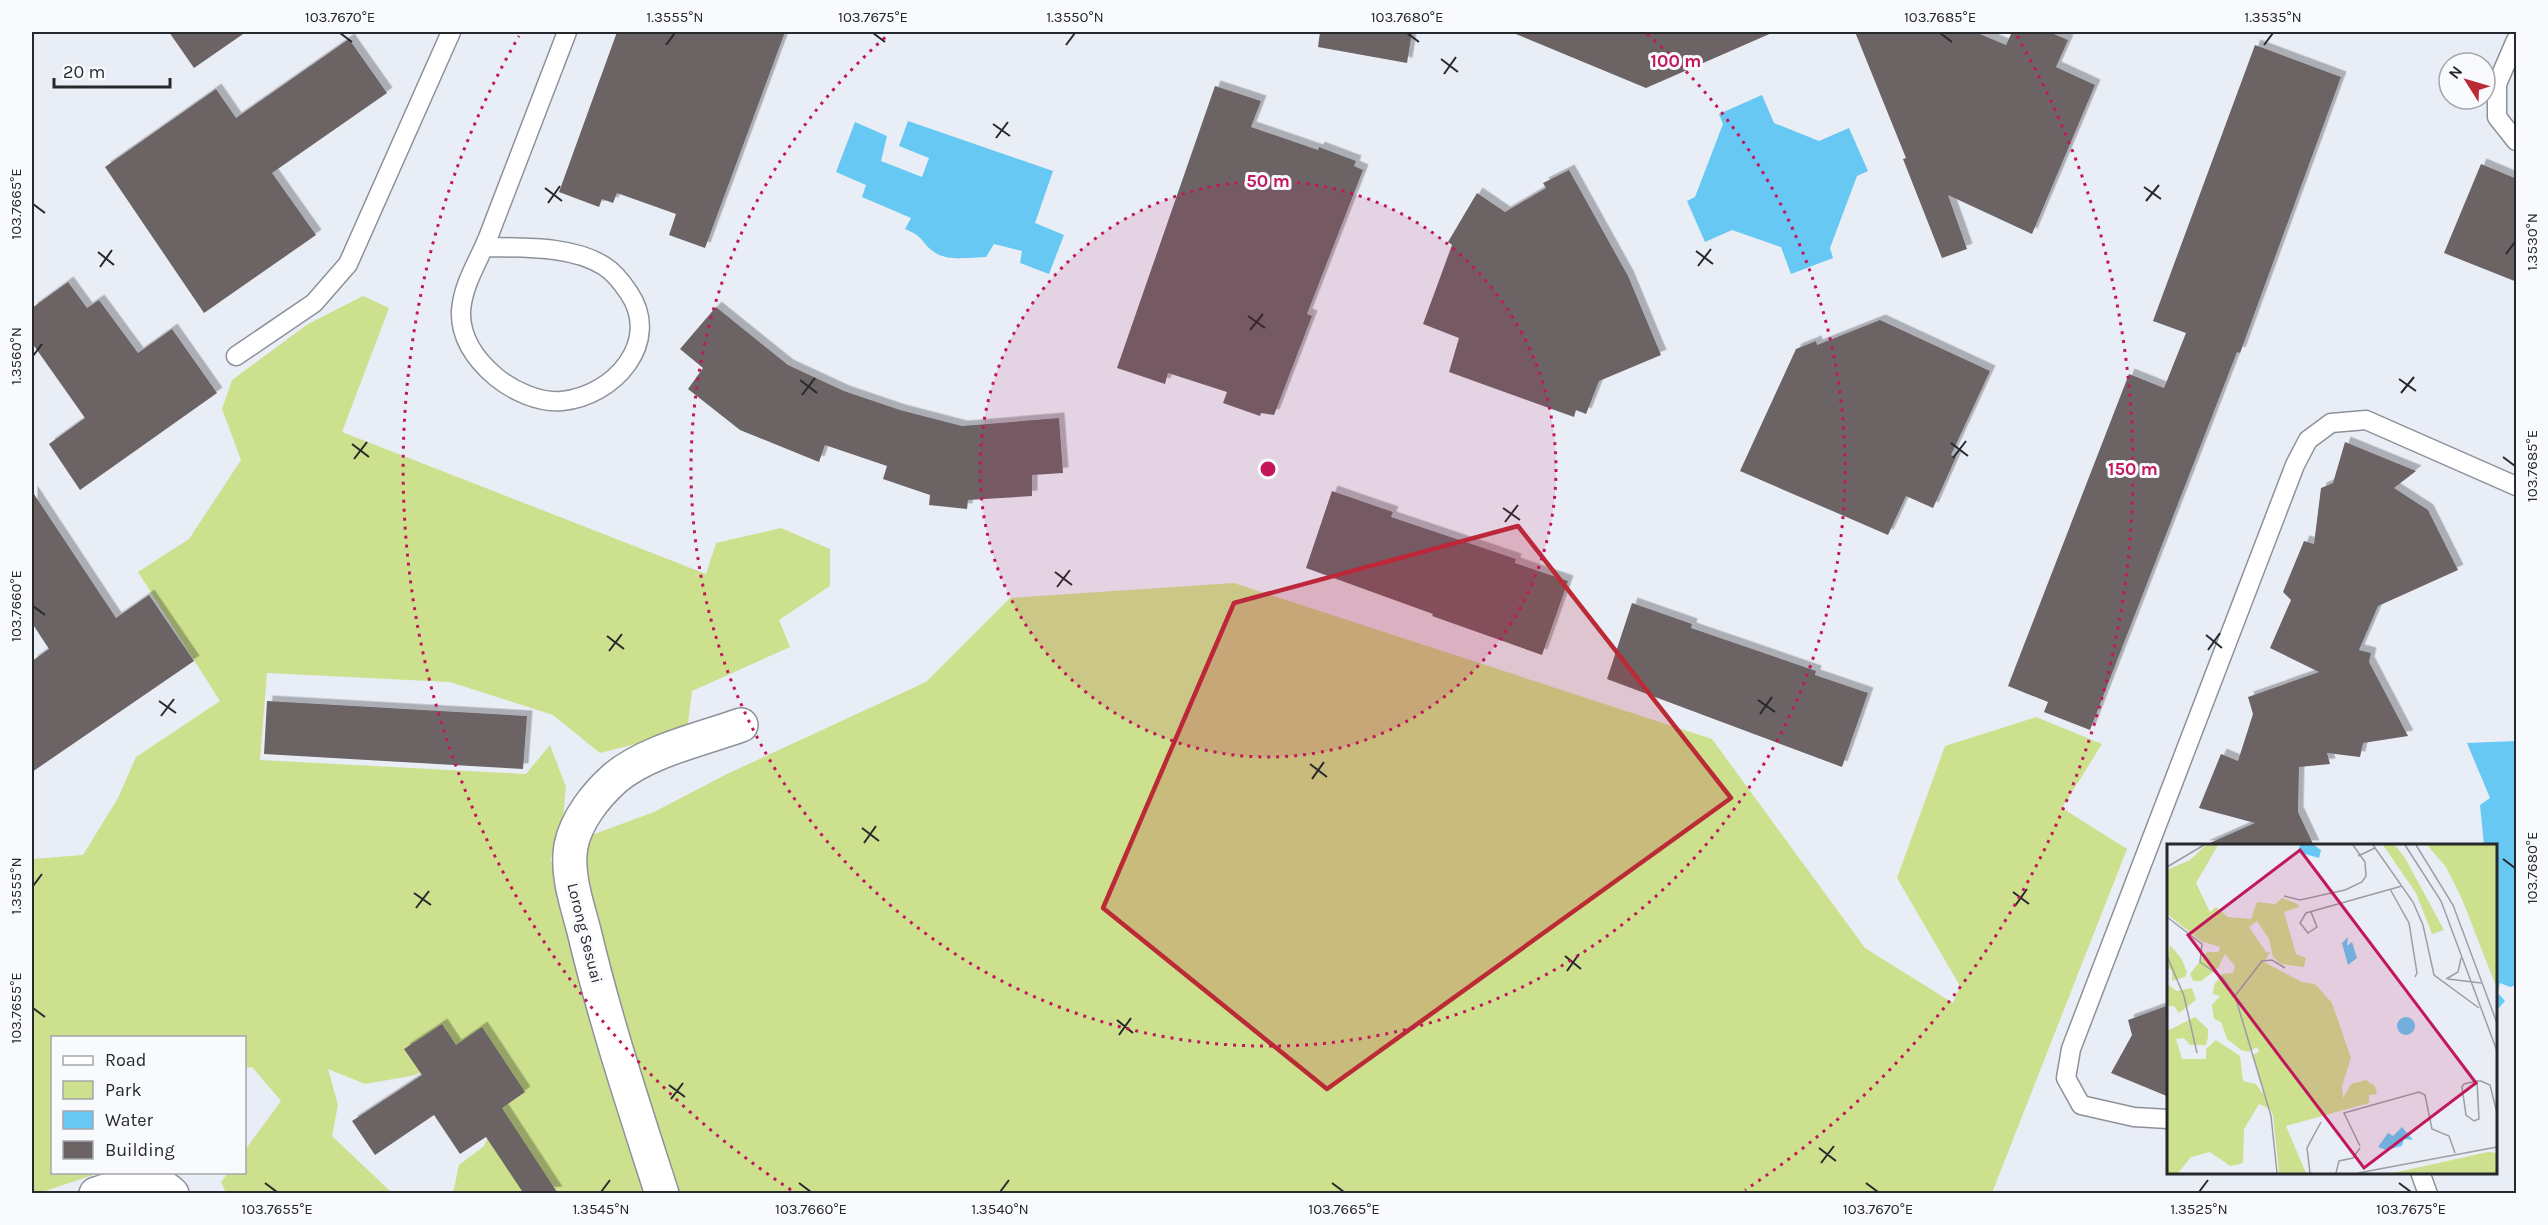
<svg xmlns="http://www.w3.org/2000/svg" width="2548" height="1225" font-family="Karla,sans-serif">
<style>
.green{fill:#cce08e}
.water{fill:#66c8f3}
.building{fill:#6c6365;filter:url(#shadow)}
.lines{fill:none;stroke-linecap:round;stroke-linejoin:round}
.service-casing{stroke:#8d9199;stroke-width:21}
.minor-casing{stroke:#8d9199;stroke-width:36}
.service{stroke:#fff;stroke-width:18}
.minor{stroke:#fff;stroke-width:33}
.marked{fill:#bb2a35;fill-opacity:0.2;stroke:#bb2a35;stroke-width:4.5;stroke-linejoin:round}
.ticks{fill:none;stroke:#26282b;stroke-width:2}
.ring{fill:none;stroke:#c2185b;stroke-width:3;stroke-dasharray:3 6}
.labels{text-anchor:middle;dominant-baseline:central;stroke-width:6;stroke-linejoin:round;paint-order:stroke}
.street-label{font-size:16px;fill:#26282b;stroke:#f9fafe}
.inset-road{fill:none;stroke:#9b9ea5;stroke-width:1.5}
.view{fill:#c2185b;fill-opacity:0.15;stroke:#c2185b;stroke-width:3}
.inset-edge{fill:none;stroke:#26282b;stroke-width:3}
.centre{fill:#c2185b;stroke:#f9fafe;stroke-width:3}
.ring-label{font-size:18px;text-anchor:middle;font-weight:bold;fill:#c2185b;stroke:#f9fafe;stroke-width:6;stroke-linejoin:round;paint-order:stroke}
.neatline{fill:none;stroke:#26282b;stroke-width:2}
.ticks-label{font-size:15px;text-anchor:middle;fill:#26282b}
</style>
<defs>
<filter id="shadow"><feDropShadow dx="5.5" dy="-5.5" stdDeviation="0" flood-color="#0004"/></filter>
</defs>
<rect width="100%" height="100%" fill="#e9edf6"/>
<path class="green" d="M 363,296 L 389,308 L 342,432 L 706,574 L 716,543 L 781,528 L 830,549 L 830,586 L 779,620 L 790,647 L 692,691 L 687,731 L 600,753 L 553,715 L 450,682 L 267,673 L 260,760 L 526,774 L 550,745 L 566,787 L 562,828 L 550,861 L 582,871 L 589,836 L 654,812 L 727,774 L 926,682 L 1010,598 L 1234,583 L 1712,739 L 1865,948 L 1953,1003 L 1960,986 L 1897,878 L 1945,746 L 2036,717 L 2102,744 L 2062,808 L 2127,849 L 1992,1193 L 453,1193 L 459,1165 L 484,1146 L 499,1113 L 463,1058 L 411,1076 L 365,1084 L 328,1069 L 338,1105 L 332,1136 L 390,1191 L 389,1193 L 226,1193 L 221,1182 L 228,1173 L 244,1172 L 245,1150 L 281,1101 L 252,1067 L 245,1068 L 244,1038 L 52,1038 L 52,1172 L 99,1173 L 39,1193 L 32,1194 L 32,859 L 83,855 L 118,798 L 136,757 L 220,701 L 138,572 L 189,539 L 241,460 L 222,409 L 232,380 L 308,324 Z"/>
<path class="water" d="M 1762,95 L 1774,123 L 1819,141 L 1849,128 L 1868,171 L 1857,176 L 1830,248 L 1833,258 L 1791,274 L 1781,247 L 1732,230 L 1705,242 L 1687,201 L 1695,197 L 1723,124 L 1719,114 Z
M 908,121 L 1053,171 L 1035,223 L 1064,235 L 1049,274 L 1020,263 L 1022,251 L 994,244 L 986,257 C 971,257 948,262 934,252 C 921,243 925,237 905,229 L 911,218 L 862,197 L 866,185 L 836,172 L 855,122 L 887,136 L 881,161 L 922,177 L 929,158 L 899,146 Z
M 2516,741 L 2516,985 L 2510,987 L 2500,983 L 2498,993 L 2505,1001 L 2496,1011 L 2496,846 L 2484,845 L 2480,805 L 2490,798 L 2467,743 Z"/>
<path class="building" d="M 169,32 L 246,32 L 194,68 Z
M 617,32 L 785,32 L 705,248 L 669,235 L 676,214 L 617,193 L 613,203 L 602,199 L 599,207 L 559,192 Z
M 1320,32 L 1412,32 L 1407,63 L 1318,47 Z
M 1511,32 L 1774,32 L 1646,88 Z
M 1855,32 L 1975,32 L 2006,45 L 2012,32 L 2049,32 L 2068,40 L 2056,67 L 2095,85 L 2032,234 L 1948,195 L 1967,249 L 1942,258 L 1903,159 L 1906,158 Z
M 349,39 L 387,93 L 272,173 L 316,235 L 204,313 L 105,167 L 216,89 L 236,118 Z
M 2255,45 L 2341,77 L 2240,353 L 2237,352 L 2090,730 L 2044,712 L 2048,702 L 2008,686 L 2129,374 L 2164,388 L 2186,333 L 2153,321 Z
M 1215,86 L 1261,101 L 1251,127 L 1318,150 L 1319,147 L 1356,161 L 1354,166 L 1363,170 L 1307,314 L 1312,316 L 1274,415 L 1261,413 L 1260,416 L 1223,403 L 1227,392 L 1168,373 L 1165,384 L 1117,368 Z
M 2481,164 L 2517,179 L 2517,282 L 2444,253 Z
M 1569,170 L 1628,276 L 1661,355 L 1599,381 L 1586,414 L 1576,410 L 1574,417 L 1449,372 L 1459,338 L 1423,324 L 1452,245 L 1448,242 L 1477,193 L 1505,212 L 1546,188 L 1543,183 Z
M 68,282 L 87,308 L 99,300 L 138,353 L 172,329 L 217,393 L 80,490 L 49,444 L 85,418 L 32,343 L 32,308 Z
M 716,307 L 788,365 L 844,391 L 900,410 L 962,426 L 1059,418 L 1063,473 L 1032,475 L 1032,496 L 968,500 L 967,509 L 929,505 L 930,495 L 883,479 L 887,466 L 825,445 L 819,462 L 740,430 L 688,389 L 703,368 L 680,349 Z
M 1880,320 L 1990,371 L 1951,455 L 1956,457 L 1933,508 L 1906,496 L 1888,535 L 1740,471 L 1796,349 L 1816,341 L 1817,345 Z
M 2345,442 L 2416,471 L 2394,488 L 2428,510 L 2458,570 L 2378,606 L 2359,650 L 2371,653 L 2369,662 L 2408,736 L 2363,743 L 2360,757 L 2327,753 L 2330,764 L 2299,767 L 2298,812 L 2314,846 L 2203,846 L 2255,823 L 2199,808 L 2221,754 L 2238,761 L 2253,714 L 2248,697 L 2319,672 L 2270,648 L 2291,600 L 2283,592 L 2304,541 L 2314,544 L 2321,488 L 2333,483 Z
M 32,491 L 116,618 L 149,595 L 194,661 L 32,772 L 32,661 L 49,649 L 32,623 Z
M 1332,491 L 1393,512 L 1391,517 L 1516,559 L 1515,563 L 1568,581 L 1542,655 L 1432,616 L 1433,614 L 1306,568 Z
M 1632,603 L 1692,624 L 1691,628 L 1816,671 L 1815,675 L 1868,693 L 1842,767 L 1607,679 Z
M 267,701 L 527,716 L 523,769 L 264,754 Z
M 2169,1005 L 2169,1097 L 2111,1073 L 2132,1035 L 2128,1020 Z
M 442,1024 L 456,1045 L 482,1027 L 525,1092 L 502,1108 L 557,1192 L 524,1194 L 486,1137 L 460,1154 L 434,1115 L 375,1155 L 352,1121 L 422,1075 L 404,1049 Z"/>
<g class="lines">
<defs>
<path id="service" d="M 2516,40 L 2497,84 L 2497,117 L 2516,141
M 484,247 C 522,248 571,245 604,266 C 614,272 623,284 629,293 C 662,342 614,396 562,401 C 539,403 513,391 496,377 C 476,360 460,338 461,311 C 463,283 479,261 489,235 C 515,167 541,99 567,32
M 236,356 L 314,303 L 348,264 L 451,32
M 2168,1119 L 2134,1117 L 2081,1105 L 2066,1078 L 2071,1049 L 2295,465 L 2308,440 L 2331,423 L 2366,420 L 2516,486
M 2420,1172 L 2428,1194"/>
<path id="minor" d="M 96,1194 C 122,1186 150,1173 172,1194
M 662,1194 C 634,1107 605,1020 584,931 C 577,904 566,874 571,846 C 576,820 596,795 615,778 C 647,751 702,739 741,725"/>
</defs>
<use href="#service" class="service-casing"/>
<use href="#minor" class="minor-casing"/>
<use href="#service" class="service"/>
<use href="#minor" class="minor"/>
</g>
<path class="marked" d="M 1518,526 L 1731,798 L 1327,1089 L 1103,908 L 1234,603 Z"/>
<path class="ticks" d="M 340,33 L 352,42M 873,33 L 885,42M 1407,33 L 1419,42M 1940,33 L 1952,42M 666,45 L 675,33M 1066,45 L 1075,33M 2264,45 L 2273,33M 1441,59 L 1458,72M 1444,74 L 1456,57M 993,124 L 1010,136M 996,138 L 1008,122M 2144,187 L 2161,199M 545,188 L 562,201M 2146,201 L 2159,185M 548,203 L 560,186M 33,204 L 45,213M 1696,251 L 1713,264M 98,252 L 114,265M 2506,254 L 2515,242M 1698,266 L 1711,249M 100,267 L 112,250M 1248,316 L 1265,328M 1250,330 L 1263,314M 33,356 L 42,344M 2399,379 L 2416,391M 800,380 L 817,393M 2401,393 L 2414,377M 802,395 L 815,378M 1951,443 L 1968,456M 352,444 L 369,457M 2503,457 L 2515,466M 1953,458 L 1966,441M 354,459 L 367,442M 1503,508 L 1520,520M 1505,522 L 1518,505M 1055,572 L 1072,585M 1057,587 L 1070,570M 33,606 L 45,615M 2206,635 L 2222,648M 607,636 L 624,649M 2208,650 L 2220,633M 609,651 L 622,634M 1758,700 L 1775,712M 159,701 L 176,713M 1760,714 L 1772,697M 161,716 L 174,699M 1310,764 L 1327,777M 1312,779 L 1324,762M 862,828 L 879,841M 864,843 L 876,826M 2503,859 L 2515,868M 33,886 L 42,874M 2013,892 L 2029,904M 414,893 L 431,905M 2015,906 L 2027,889M 416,908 L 429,891M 1565,956 L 1581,969M 1567,971 L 1579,954M 33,1008 L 45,1017M 1117,1020 L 1133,1033M 1119,1035 L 1131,1018M 669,1085 L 685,1097M 671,1099 L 683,1083M 1819,1148 L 1836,1161M 1821,1163 L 1834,1146M 265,1183 L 277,1192M 799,1183 L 811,1192M 1332,1183 L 1344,1192M 1866,1183 L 1878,1192M 2399,1183 L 2411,1192M 601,1192 L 610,1180M 1000,1192 L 1009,1180M 2199,1192 L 2208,1180"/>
<circle cx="1268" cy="469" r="288" fill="#c2185b" fill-opacity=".12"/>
<g class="ring">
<circle cx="1268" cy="469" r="288"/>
<path d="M1647 34A577 577 0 1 1 889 34"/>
<path d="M791 1190A865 865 0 0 1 519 36M2017 36A865 865 0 0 1 1745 1190"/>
</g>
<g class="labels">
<g class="street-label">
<text transform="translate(585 933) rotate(76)">Lorong Sesuai</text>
</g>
</g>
<g transform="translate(2167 844)">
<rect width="330" height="330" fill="#e9edf6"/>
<path d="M 39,1 L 51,1 L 29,39 L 43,68 L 49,63 L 61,73 L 84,75 L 90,58 L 108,60 L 115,54 L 131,60 L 132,63 L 117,68 L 129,110 L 139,114 L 137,123 L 114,120 L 106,113 L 102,95 L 90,77 L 82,83 L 99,108 L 103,108 L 97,118 L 135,138 L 148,140 L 165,159 L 184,214 L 175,242 L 176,254 L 184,240 L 199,236 L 208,242 L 210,250 L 202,251 L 202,259 L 119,282 L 139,329 L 112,329 L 106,271 L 103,265 L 92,260 L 77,285 L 76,319 L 63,322 L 43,308 L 24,313 L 11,329 L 0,329 L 0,187 L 28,173 L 41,185 L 41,193 L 39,201 L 23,201 L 17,194 L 9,195 L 15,215 L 39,215 L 39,205 L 49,196 L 73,212 L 76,237 L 89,240 L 99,254 L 85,211 L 92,208 L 90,203 L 81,208 L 74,206 L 60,195 L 54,178 L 47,175 L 45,161 L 53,152 L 46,150 L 47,141 L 55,130 L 66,129 L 68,122 L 58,110 L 51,124 L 34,137 L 26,137 L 23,130 L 40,108 L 52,108 L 53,103 L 34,97 L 0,70 L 0,26 L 23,16 ZM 216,1 L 228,1 L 238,14 L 277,86 L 265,90 L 249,49 ZM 260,1 L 330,1 L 330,145 L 295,55 L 279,23 ZM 3,101 L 14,114 L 20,128 L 18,133 L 5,137 L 5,127 L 0,123 ZM 0,140 L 10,147 L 25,144 L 29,156 L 12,169 L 7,162 L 0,162 ZM 321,308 L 330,309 L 330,329 L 226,329 Z" fill="#cce08e"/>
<path d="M 133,1 L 147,1 L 154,6 L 152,14 L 131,8 ZM 181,93 L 180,102 L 185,98 L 190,114 L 181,121 L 175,99 ZM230 182a9 9 0 1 1 18 0a9 9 0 1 1-18 0ZM 235,283 L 246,296 L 237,295 L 235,302 L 219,306 L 211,303 L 221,289 L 226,292 Z" fill="#66c8f3"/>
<path class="inset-road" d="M 206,1 L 246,58 L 256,81 L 267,131 L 312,164M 238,1 L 274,57 L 330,207M 249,1 L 286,61 L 330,179M 191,12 L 208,4M 0,23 L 37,1M 223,45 L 242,79 L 250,129 L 248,133M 117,52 L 133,56 L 178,46 L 195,38 L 199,32 L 198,18 L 186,1M 144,68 L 150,83 L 141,89 L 133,79 L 139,69 L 235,42M 0,73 L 35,100 L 33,118 L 56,134 L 68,152 L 104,272 L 110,329M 0,112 L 17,152 L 30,209M 279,135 L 291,128 L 294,114M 281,135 L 314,139M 68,152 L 95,117 L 105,116 L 118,124M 310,237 L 312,275 L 307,277 L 299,271 L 295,243 L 297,240 L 310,237 L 314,237 L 323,241 L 330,269M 193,302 L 177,269 L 252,248 L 258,251 L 265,285 L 282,292 L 288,309M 143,329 L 140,304 L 154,278M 169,329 L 172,317 L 186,314 L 193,304M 191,329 L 330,303"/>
<path class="view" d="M 133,6 L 309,239 L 197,324 L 21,91 Z"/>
<rect width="330" height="330" class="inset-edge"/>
</g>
<circle cx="1268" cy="469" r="9" class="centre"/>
<g class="ring-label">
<text x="1676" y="67">100 m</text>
<text x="1268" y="187">50 m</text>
<text x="2133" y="475">150 m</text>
</g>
<rect width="2548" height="1225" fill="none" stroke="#f9fafe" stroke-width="66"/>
<rect x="51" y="1036" width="195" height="138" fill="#f9fafe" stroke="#a5a6aa" stroke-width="1.5"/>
<rect x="63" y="1056" width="30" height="9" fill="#ffffff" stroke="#a5a6aa" stroke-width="1.5"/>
<text x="105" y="1066" font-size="18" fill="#26282b">Road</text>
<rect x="63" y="1081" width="30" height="18" fill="#cce08e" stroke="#a5a6aa" stroke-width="1.5"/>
<text x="105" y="1096" font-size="18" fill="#26282b">Park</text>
<rect x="63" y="1111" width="30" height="18" fill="#66c8f3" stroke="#a5a6aa" stroke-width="1.5"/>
<text x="105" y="1126" font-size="18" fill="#26282b">Water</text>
<rect x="63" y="1141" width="30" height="18" fill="#6c6365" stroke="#a5a6aa" stroke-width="1.5"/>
<text x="105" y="1156" font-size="18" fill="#26282b">Building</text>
<g transform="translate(2467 81) rotate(307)"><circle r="28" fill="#f9fafe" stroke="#a5a6aa" stroke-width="1.5"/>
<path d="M0-4.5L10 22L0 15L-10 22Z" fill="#bb2a35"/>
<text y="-9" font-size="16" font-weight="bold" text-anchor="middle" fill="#26282b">N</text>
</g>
<path d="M54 78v9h116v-9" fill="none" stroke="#26282b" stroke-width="3"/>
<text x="63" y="78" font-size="18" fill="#26282b" stroke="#f9fafe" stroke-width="4.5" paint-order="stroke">20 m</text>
<rect x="33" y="33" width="2482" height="1159" class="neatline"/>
<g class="ticks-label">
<text x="340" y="22">103.7670°E</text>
<text x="675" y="22">1.3555°N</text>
<text x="873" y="22">103.7675°E</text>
<text x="1075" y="22">1.3550°N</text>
<text x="1407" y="22">103.7680°E</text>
<text x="1940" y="22">103.7685°E</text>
<text x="2273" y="22">1.3535°N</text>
<text transform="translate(16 204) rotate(-90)" y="5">103.7665°E</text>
<text transform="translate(2532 242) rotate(-90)" y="5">1.3530°N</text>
<text transform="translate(16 356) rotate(-90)" y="5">1.3560°N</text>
<text transform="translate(2532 466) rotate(-90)" y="5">103.7685°E</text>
<text transform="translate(16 606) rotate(-90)" y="5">103.7660°E</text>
<text transform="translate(2532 868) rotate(-90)" y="5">103.7680°E</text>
<text transform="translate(16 886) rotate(-90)" y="5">1.3555°N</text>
<text transform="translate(16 1008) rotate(-90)" y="5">103.7655°E</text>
<text x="277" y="1214">103.7655°E</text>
<text x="601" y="1214">1.3545°N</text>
<text x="811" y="1214">103.7660°E</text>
<text x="1000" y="1214">1.3540°N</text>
<text x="1344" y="1214">103.7665°E</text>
<text x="1878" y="1214">103.7670°E</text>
<text x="2199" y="1214">1.3525°N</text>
<text x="2411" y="1214">103.7675°E</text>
</g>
</svg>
